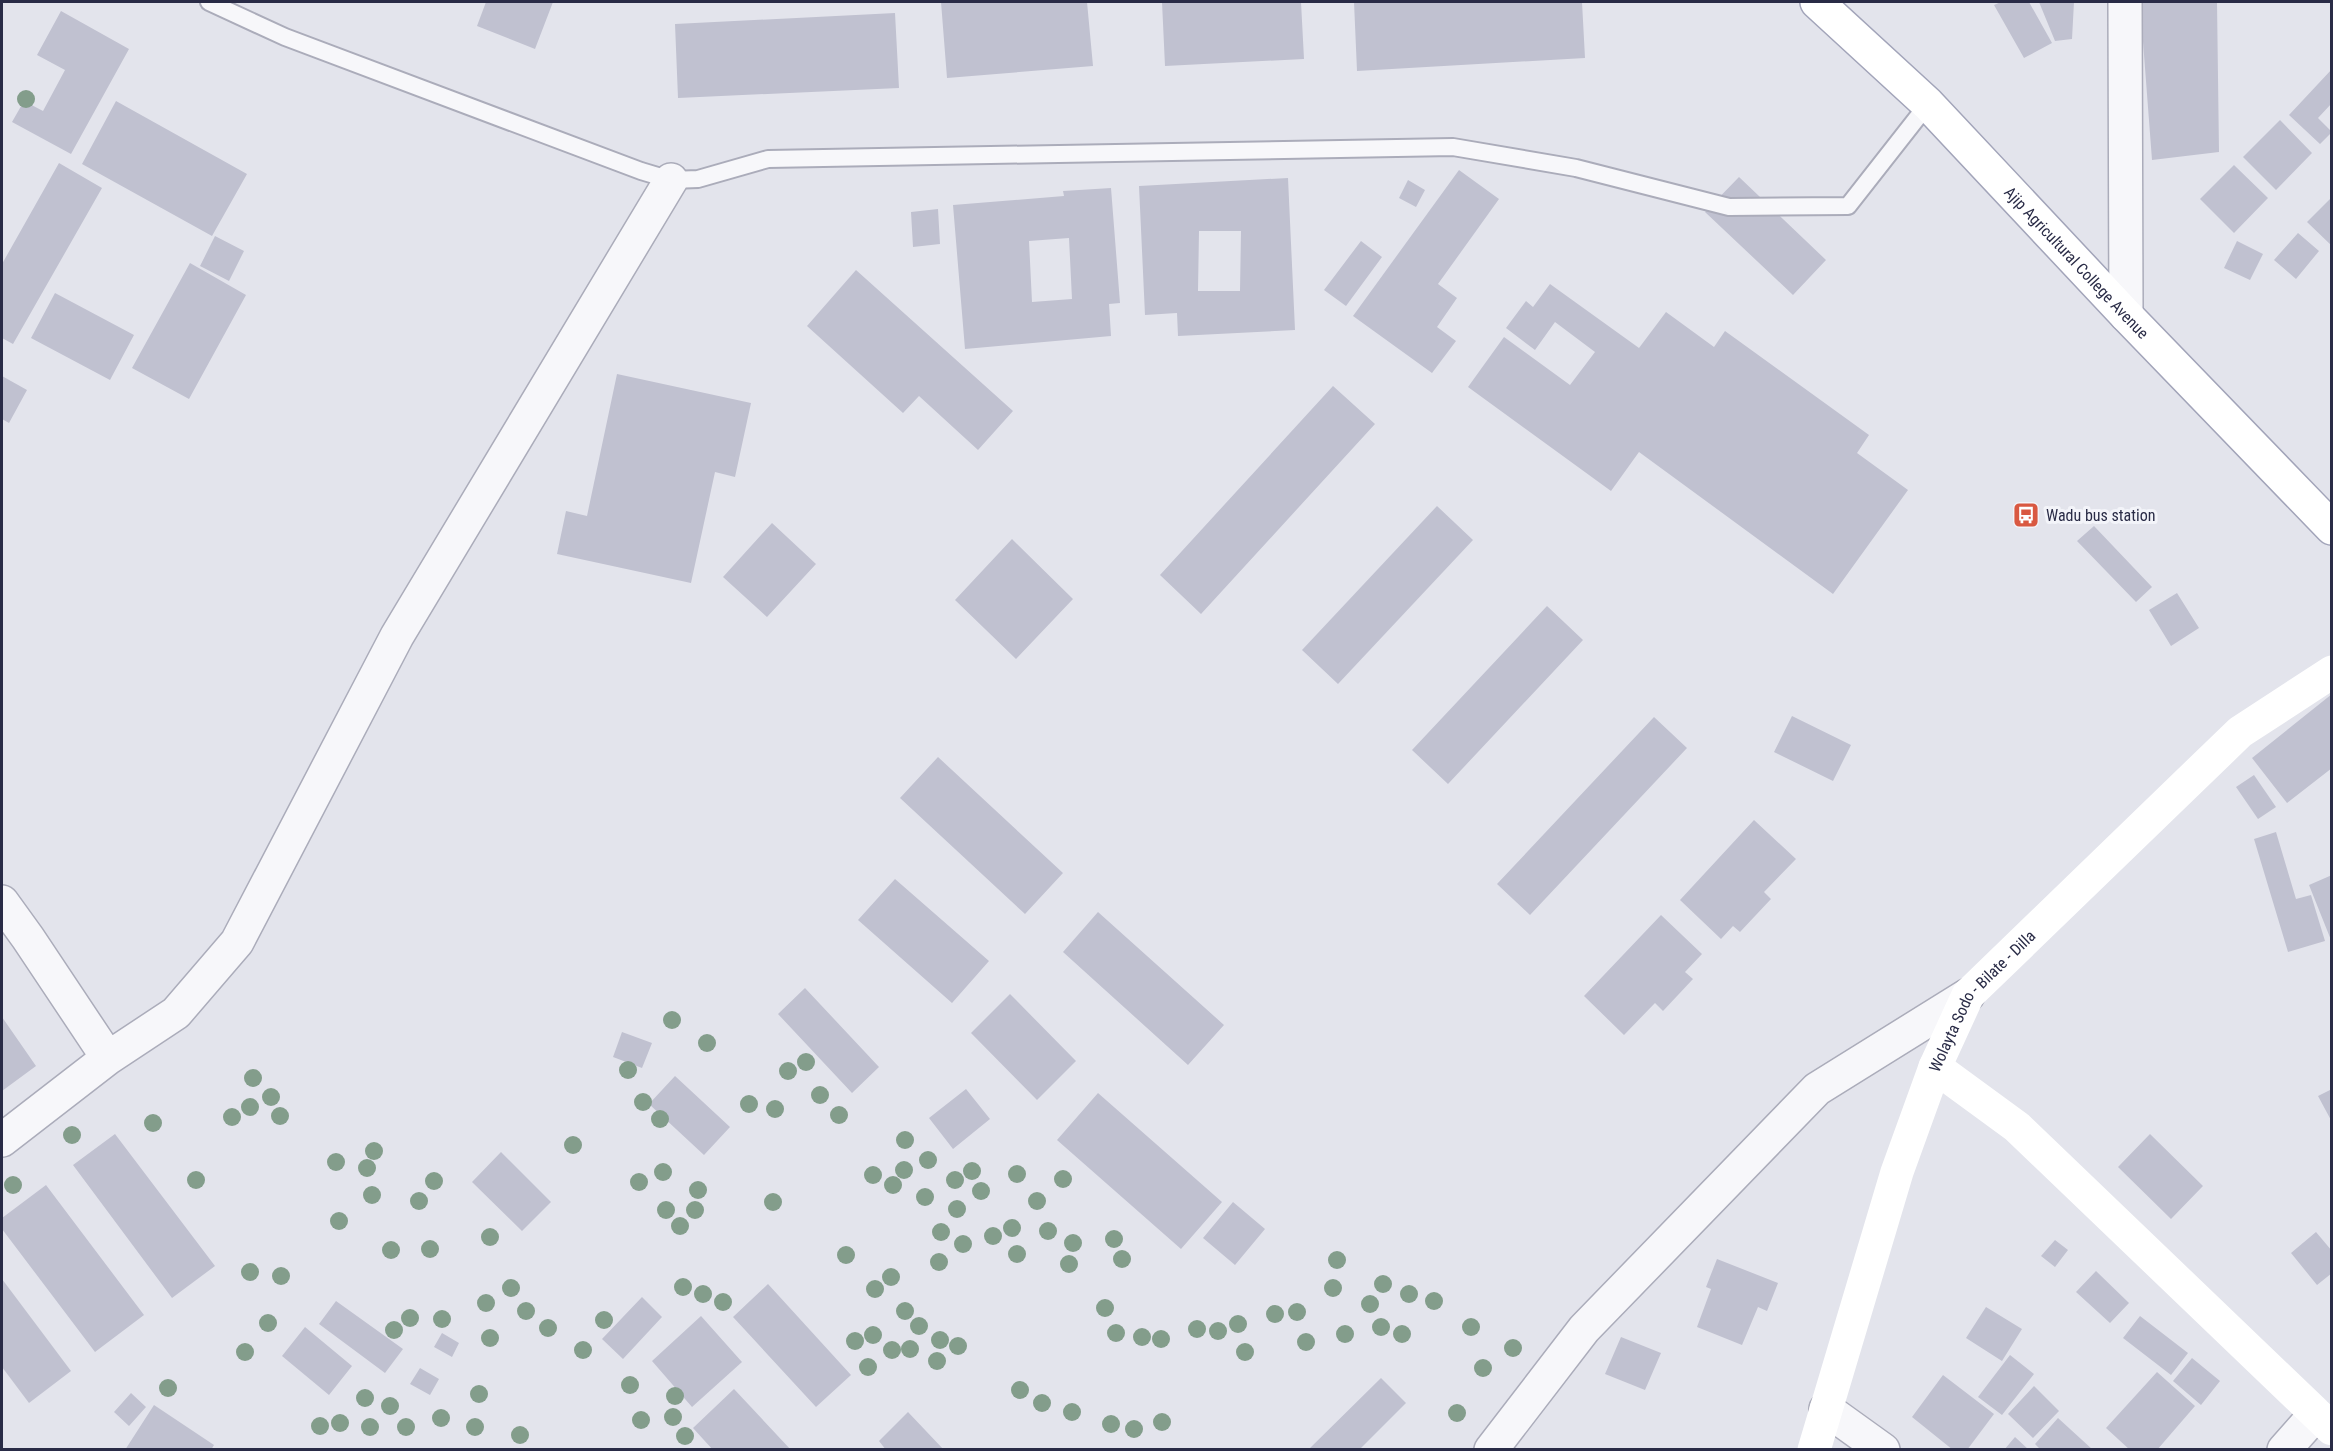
<svg xmlns="http://www.w3.org/2000/svg" width="2333" height="1451" font-family="'Roboto Condensed',sans-serif">
<style>
.building{fill:#c0c1d0;fill-rule:evenodd}
.lines{fill:none;stroke-linecap:round;stroke-linejoin:round}
.lane-casing{stroke:#abacba;stroke-width:20}
.street-casing{stroke:#abacba;stroke-width:36}
.primary-casing{stroke:#a2a4b9;stroke-width:36}
.lane{stroke:#f7f7fa;stroke-width:16}
.street{stroke:#f7f7fa;stroke-width:33}
.secondary{stroke:#fff;stroke-width:33}
.primary{stroke:#fff;stroke-width:33}
.tree{fill:#839d8b}
.labels{text-anchor:middle;dominant-baseline:central;stroke-width:6;stroke-linejoin:round;paint-order:stroke}
.street-label{font-size:16px;fill:#292b46;stroke:#f3f4f9}
.poi-label{font-size:16px;fill:#292b46;stroke:#f3f4f9;text-anchor:start}
</style>
<rect width="100%" height="100%" fill="#e3e4ec"/>
<path class="building" d="M 486,2 L 553,2 L 535,49 L 477,26 Z
M 941,2 L 1087,2 L 1093,66 L 947,78 Z
M 1162,2 L 1301,2 L 1304,59 L 1165,66 Z
M 1354,2 L 1582,2 L 1585,58 L 1357,71 Z
M 2001,2 L 2029,2 L 2052,43 L 2024,58 L 1994,5 Z
M 2039,2 L 2074,2 L 2072,39 L 2055,41 Z
M 2140,2 L 2217,2 L 2219,152 L 2152,160 Z
M 61,11 L 129,49 L 71,154 L 12,122 L 24,101 L 43,111 L 65,70 L 37,55 Z
M 895,13 L 899,88 L 678,98 L 675,24 Z
M 2332,69 L 2332,103 L 2318,118 L 2332,132 L 2320,144 L 2289,115 Z
M 116,101 L 247,174 L 212,236 L 82,164 Z
M 2280,120 L 2312,153 L 2276,190 L 2243,157 Z
M 59,163 L 102,188 L 13,344 L 2,338 L 2,264 Z
M 2234,165 L 2268,198 L 2234,233 L 2200,199 Z
M 1459,170 L 1499,199 L 1438,284 L 1457,298 L 1437,327 L 1456,341 L 1432,373 L 1353,316 Z
M 1739,177 L 1826,260 L 1793,295 L 1705,212 Z
M 1288,178 L 1295,330 L 1178,336 L 1177,313 L 1145,315 L 1139,186 ZM 1199,231 L 1241,231 L 1240,291 L 1198,291 Z
M 1408,180 L 1425,190 L 1416,207 L 1399,198 Z
M 1111,188 L 1120,303 L 1109,304 L 1111,336 L 965,349 L 953,205 L 1064,196 L 1063,191 ZM 1069,238 L 1072,299 L 1032,302 L 1029,241 Z
M 2332,197 L 2332,246 L 2307,222 Z
M 938,209 L 940,244 L 913,247 L 911,212 Z
M 2298,233 L 2319,251 L 2296,279 L 2274,260 Z
M 215,236 L 244,251 L 229,281 L 200,266 Z
M 1361,241 L 1382,257 L 1346,306 L 1324,290 Z
M 2237,241 L 2263,254 L 2250,280 L 2224,268 Z
M 190,263 L 246,295 L 189,399 L 132,368 Z
M 856,270 L 1013,411 L 978,450 L 919,396 L 903,413 L 807,326 Z
M 1550,284 L 1639,348 L 1666,312 L 1714,347 L 1725,331 L 1869,435 L 1857,453 L 1908,490 L 1833,594 L 1639,452 L 1611,491 L 1468,387 L 1504,337 L 1570,385 L 1595,352 L 1555,322 L 1535,350 L 1506,328 L 1526,301 L 1533,307 Z
M 55,293 L 134,335 L 110,380 L 31,338 Z
M 617,374 L 751,403 L 735,477 L 715,472 L 691,583 L 557,554 L 566,511 L 587,516 Z
M 2,376 L 27,390 L 9,423 L 2,419 Z
M 1333,386 L 1375,424 L 1201,614 L 1160,575 Z
M 1437,506 L 1473,540 L 1338,684 L 1302,650 Z
M 772,523 L 816,564 L 767,617 L 723,577 Z
M 2094,526 L 2152,587 L 2136,602 L 2077,541 Z
M 1012,539 L 1073,599 L 1016,659 L 955,600 Z
M 2177,593 L 2199,628 L 2171,646 L 2149,610 Z
M 1547,606 L 1583,640 L 1448,784 L 1412,750 Z
M 2332,694 L 2332,768 L 2287,803 L 2252,758 Z
M 1792,716 L 1851,745 L 1833,781 L 1774,752 Z
M 1654,717 L 1687,748 L 1530,915 L 1497,884 Z
M 938,757 L 1063,873 L 1025,914 L 900,798 Z
M 2254,775 L 2276,807 L 2258,819 L 2236,787 Z
M 1754,820 L 1796,859 L 1764,892 L 1771,899 L 1740,932 L 1733,926 L 1721,939 L 1680,900 Z
M 2276,832 L 2296,899 L 2311,895 L 2325,941 L 2288,952 L 2254,839 Z
M 2332,875 L 2332,940 L 2331,940 L 2309,885 Z
M 895,879 L 989,961 L 952,1003 L 858,920 Z
M 1098,912 L 1224,1025 L 1188,1065 L 1063,952 Z
M 1661,915 L 1702,954 L 1685,972 L 1693,979 L 1663,1011 L 1655,1003 L 1624,1035 L 1584,996 Z
M 805,988 L 879,1067 L 852,1093 L 778,1014 Z
M 1010,994 L 1076,1061 L 1037,1100 L 971,1033 Z
M 2,1017 L 36,1066 L 2,1091 Z
M 622,1032 L 652,1043 L 642,1068 L 613,1057 Z
M 675,1076 L 730,1127 L 704,1155 L 649,1104 Z
M 966,1089 L 990,1119 L 953,1149 L 929,1118 Z
M 2332,1089 L 2332,1122 L 2318,1096 Z
M 1098,1093 L 1222,1202 L 1181,1249 L 1057,1140 Z
M 115,1134 L 215,1266 L 172,1298 L 73,1165 Z
M 2150,1134 L 2203,1186 L 2171,1219 L 2118,1167 Z
M 501,1152 L 551,1202 L 522,1231 L 472,1182 Z
M 46,1185 L 144,1315 L 95,1352 L 2,1229 L 2,1218 Z
M 1233,1202 L 1265,1229 L 1235,1265 L 1203,1238 Z
M 2316,1232 L 2332,1251 L 2332,1273 L 2317,1285 L 2291,1253 Z
M 2055,1240 L 2068,1250 L 2055,1267 L 2041,1256 Z
M 1717,1259 L 1778,1283 L 1767,1311 L 1758,1307 L 1742,1345 L 1697,1327 L 1711,1289 L 1706,1287 Z
M 2096,1271 L 2129,1303 L 2110,1323 L 2076,1292 Z
M 2,1279 L 71,1371 L 29,1403 L 2,1367 Z
M 768,1284 L 851,1375 L 816,1407 L 733,1317 Z
M 642,1297 L 662,1317 L 623,1359 L 602,1339 Z
M 336,1301 L 403,1349 L 385,1373 L 319,1324 Z
M 1986,1307 L 2022,1329 L 2002,1361 L 1966,1338 Z
M 701,1316 L 742,1362 L 692,1407 L 652,1361 Z
M 2140,1316 L 2188,1353 L 2171,1375 L 2123,1338 Z
M 305,1327 L 352,1366 L 329,1395 L 282,1356 Z
M 442,1333 L 459,1343 L 452,1357 L 434,1347 Z
M 1621,1337 L 1661,1353 L 1645,1390 L 1605,1374 Z
M 2010,1355 L 2034,1374 L 2002,1415 L 1978,1397 Z
M 2192,1358 L 2220,1381 L 2201,1405 L 2173,1381 Z
M 420,1368 L 439,1379 L 430,1395 L 410,1384 Z
M 2157,1372 L 2195,1406 L 2157,1450 L 2130,1450 L 2106,1428 Z
M 1943,1375 L 1994,1414 L 1967,1450 L 1953,1450 L 1912,1417 Z
M 1381,1378 L 1406,1403 L 1359,1450 L 1308,1450 Z
M 2034,1386 L 2059,1411 L 2033,1438 L 2008,1414 Z
M 734,1389 L 791,1450 L 713,1450 L 693,1428 Z
M 131,1393 L 146,1407 L 129,1426 L 114,1412 Z
M 154,1405 L 214,1445 L 211,1450 L 125,1450 Z
M 908,1412 L 944,1450 L 886,1450 L 879,1441 Z
M 2058,1418 L 2093,1450 L 2041,1450 L 2035,1444 Z
M 2015,1437 L 2029,1450 L 2004,1450 Z"/>
<g class="lines">
<defs>
<path id="lane" d="M 209,2 L 285,37 L 641,171 L 671,180 L 698,179 L 768,159 L 1453,147 L 1576,168 L 1729,207 L 1848,206 L 1928,104"/>
<path id="street" d="M 2125,2 L 2126,315
M 2,902 L 28,938 L 108,1058
M 2,1140 L 108,1058 L 176,1013 L 237,942 L 397,636 L 671,180
M 1826,1409 L 1883,1450
M 1491,1450 L 1584,1329 L 1817,1089 L 1968,995
M 2284,1450 L 2315,1415"/>
<g id="primary">
<path id="s2" d="M 1817,2 L 1928,104 L 2126,315 L 2332,528"/>
</g>
</defs>
<use href="#lane" class="lane-casing"/>
<use href="#street" class="street-casing"/>
<use href="#primary" class="primary-casing"/>
<use href="#lane" class="lane"/>
<use href="#street" class="street"/>
<g class="secondary">
<path d="M 1935,1067 L 2017,1127 L 2332,1429"/>
<path id="s1" d="M 1814,1450 L 1897,1172 L 1935,1067 L 1968,995 L 2240,732 L 2332,672"/>
</g>
<use href="#primary" class="primary"/>
</g>
<g class="tree">
<circle cx="26" cy="99" r="9"/>
<circle cx="672" cy="1020" r="9"/>
<circle cx="707" cy="1043" r="9"/>
<circle cx="806" cy="1062" r="9"/>
<circle cx="628" cy="1070" r="9"/>
<circle cx="788" cy="1071" r="9"/>
<circle cx="253" cy="1078" r="9"/>
<circle cx="820" cy="1095" r="9"/>
<circle cx="271" cy="1097" r="9"/>
<circle cx="643" cy="1102" r="9"/>
<circle cx="749" cy="1104" r="9"/>
<circle cx="250" cy="1107" r="9"/>
<circle cx="775" cy="1109" r="9"/>
<circle cx="839" cy="1115" r="9"/>
<circle cx="280" cy="1116" r="9"/>
<circle cx="232" cy="1117" r="9"/>
<circle cx="660" cy="1119" r="9"/>
<circle cx="153" cy="1123" r="9"/>
<circle cx="72" cy="1135" r="9"/>
<circle cx="905" cy="1140" r="9"/>
<circle cx="573" cy="1145" r="9"/>
<circle cx="374" cy="1151" r="9"/>
<circle cx="928" cy="1160" r="9"/>
<circle cx="336" cy="1162" r="9"/>
<circle cx="367" cy="1168" r="9"/>
<circle cx="904" cy="1170" r="9"/>
<circle cx="972" cy="1171" r="9"/>
<circle cx="663" cy="1172" r="9"/>
<circle cx="1017" cy="1174" r="9"/>
<circle cx="873" cy="1175" r="9"/>
<circle cx="1063" cy="1179" r="9"/>
<circle cx="196" cy="1180" r="9"/>
<circle cx="955" cy="1180" r="9"/>
<circle cx="434" cy="1181" r="9"/>
<circle cx="639" cy="1182" r="9"/>
<circle cx="13" cy="1185" r="9"/>
<circle cx="893" cy="1185" r="9"/>
<circle cx="698" cy="1190" r="9"/>
<circle cx="981" cy="1191" r="9"/>
<circle cx="372" cy="1195" r="9"/>
<circle cx="925" cy="1197" r="9"/>
<circle cx="419" cy="1201" r="9"/>
<circle cx="1037" cy="1201" r="9"/>
<circle cx="773" cy="1202" r="9"/>
<circle cx="957" cy="1209" r="9"/>
<circle cx="666" cy="1210" r="9"/>
<circle cx="695" cy="1210" r="9"/>
<circle cx="339" cy="1221" r="9"/>
<circle cx="680" cy="1226" r="9"/>
<circle cx="1012" cy="1228" r="9"/>
<circle cx="1048" cy="1231" r="9"/>
<circle cx="941" cy="1232" r="9"/>
<circle cx="993" cy="1236" r="9"/>
<circle cx="490" cy="1237" r="9"/>
<circle cx="1114" cy="1239" r="9"/>
<circle cx="1073" cy="1243" r="9"/>
<circle cx="963" cy="1244" r="9"/>
<circle cx="430" cy="1249" r="9"/>
<circle cx="391" cy="1250" r="9"/>
<circle cx="1017" cy="1254" r="9"/>
<circle cx="846" cy="1255" r="9"/>
<circle cx="1122" cy="1259" r="9"/>
<circle cx="1337" cy="1260" r="9"/>
<circle cx="939" cy="1262" r="9"/>
<circle cx="1069" cy="1264" r="9"/>
<circle cx="250" cy="1272" r="9"/>
<circle cx="281" cy="1276" r="9"/>
<circle cx="891" cy="1277" r="9"/>
<circle cx="1383" cy="1284" r="9"/>
<circle cx="683" cy="1287" r="9"/>
<circle cx="511" cy="1288" r="9"/>
<circle cx="1333" cy="1288" r="9"/>
<circle cx="875" cy="1289" r="9"/>
<circle cx="703" cy="1294" r="9"/>
<circle cx="1409" cy="1294" r="9"/>
<circle cx="1434" cy="1301" r="9"/>
<circle cx="723" cy="1302" r="9"/>
<circle cx="486" cy="1303" r="9"/>
<circle cx="1370" cy="1304" r="9"/>
<circle cx="1105" cy="1308" r="9"/>
<circle cx="526" cy="1311" r="9"/>
<circle cx="905" cy="1311" r="9"/>
<circle cx="1297" cy="1312" r="9"/>
<circle cx="1275" cy="1314" r="9"/>
<circle cx="410" cy="1318" r="9"/>
<circle cx="442" cy="1319" r="9"/>
<circle cx="604" cy="1320" r="9"/>
<circle cx="268" cy="1323" r="9"/>
<circle cx="1238" cy="1324" r="9"/>
<circle cx="919" cy="1326" r="9"/>
<circle cx="1381" cy="1327" r="9"/>
<circle cx="1471" cy="1327" r="9"/>
<circle cx="548" cy="1328" r="9"/>
<circle cx="1197" cy="1329" r="9"/>
<circle cx="394" cy="1330" r="9"/>
<circle cx="1218" cy="1331" r="9"/>
<circle cx="1116" cy="1333" r="9"/>
<circle cx="1345" cy="1334" r="9"/>
<circle cx="1402" cy="1334" r="9"/>
<circle cx="873" cy="1335" r="9"/>
<circle cx="1142" cy="1337" r="9"/>
<circle cx="490" cy="1338" r="9"/>
<circle cx="1161" cy="1339" r="9"/>
<circle cx="940" cy="1340" r="9"/>
<circle cx="855" cy="1341" r="9"/>
<circle cx="1306" cy="1342" r="9"/>
<circle cx="958" cy="1346" r="9"/>
<circle cx="1513" cy="1348" r="9"/>
<circle cx="910" cy="1349" r="9"/>
<circle cx="583" cy="1350" r="9"/>
<circle cx="892" cy="1350" r="9"/>
<circle cx="245" cy="1352" r="9"/>
<circle cx="1245" cy="1352" r="9"/>
<circle cx="937" cy="1361" r="9"/>
<circle cx="868" cy="1367" r="9"/>
<circle cx="1483" cy="1368" r="9"/>
<circle cx="630" cy="1385" r="9"/>
<circle cx="168" cy="1388" r="9"/>
<circle cx="1020" cy="1390" r="9"/>
<circle cx="479" cy="1394" r="9"/>
<circle cx="675" cy="1396" r="9"/>
<circle cx="365" cy="1398" r="9"/>
<circle cx="1042" cy="1403" r="9"/>
<circle cx="390" cy="1406" r="9"/>
<circle cx="1072" cy="1412" r="9"/>
<circle cx="1457" cy="1413" r="9"/>
<circle cx="673" cy="1417" r="9"/>
<circle cx="441" cy="1418" r="9"/>
<circle cx="641" cy="1420" r="9"/>
<circle cx="1162" cy="1422" r="9"/>
<circle cx="340" cy="1423" r="9"/>
<circle cx="1111" cy="1424" r="9"/>
<circle cx="320" cy="1426" r="9"/>
<circle cx="370" cy="1427" r="9"/>
<circle cx="406" cy="1427" r="9"/>
<circle cx="475" cy="1427" r="9"/>
<circle cx="1134" cy="1429" r="9"/>
<circle cx="520" cy="1435" r="9"/>
<circle cx="685" cy="1436" r="9"/>
</g>
<defs>
<symbol id="bus-square" viewBox="-11 -11 22 22"><rect x="-9" y="-9" width="18" height="18" rx="4" fill="#d95841" stroke="#f3f4f9"/><path d="M-5-6H5V4H4V6H2V4H-2V6H-4V4H-5ZM-3.5-4V0h7V-4ZM-3.5 1.2v1.5H-2V1.2ZM2 1.2v1.5H3.5V1.2Z" fill="#fff"/></symbol>
</defs>
<g fill-rule="evenodd">
<use href="#bus-square" x="2011" y="500" width="30" height="30"/>
</g>
<g class="labels">
<g class="street-label">
<text stroke="none"><textPath href="#s2" startOffset="368">Ajip Agricultural College Avenue</textPath></text>
<text stroke="none"><textPath href="#s1" startOffset="484">Wolayta Sodo - Bilate - Dilla</textPath></text>
</g>
<g class="poi-label">
<text x="2046" y="515">Wadu bus station</text>
</g>
</g>
<rect width="2333" height="1451" fill="none" stroke="#292b46" stroke-width="6"/>
</svg>
